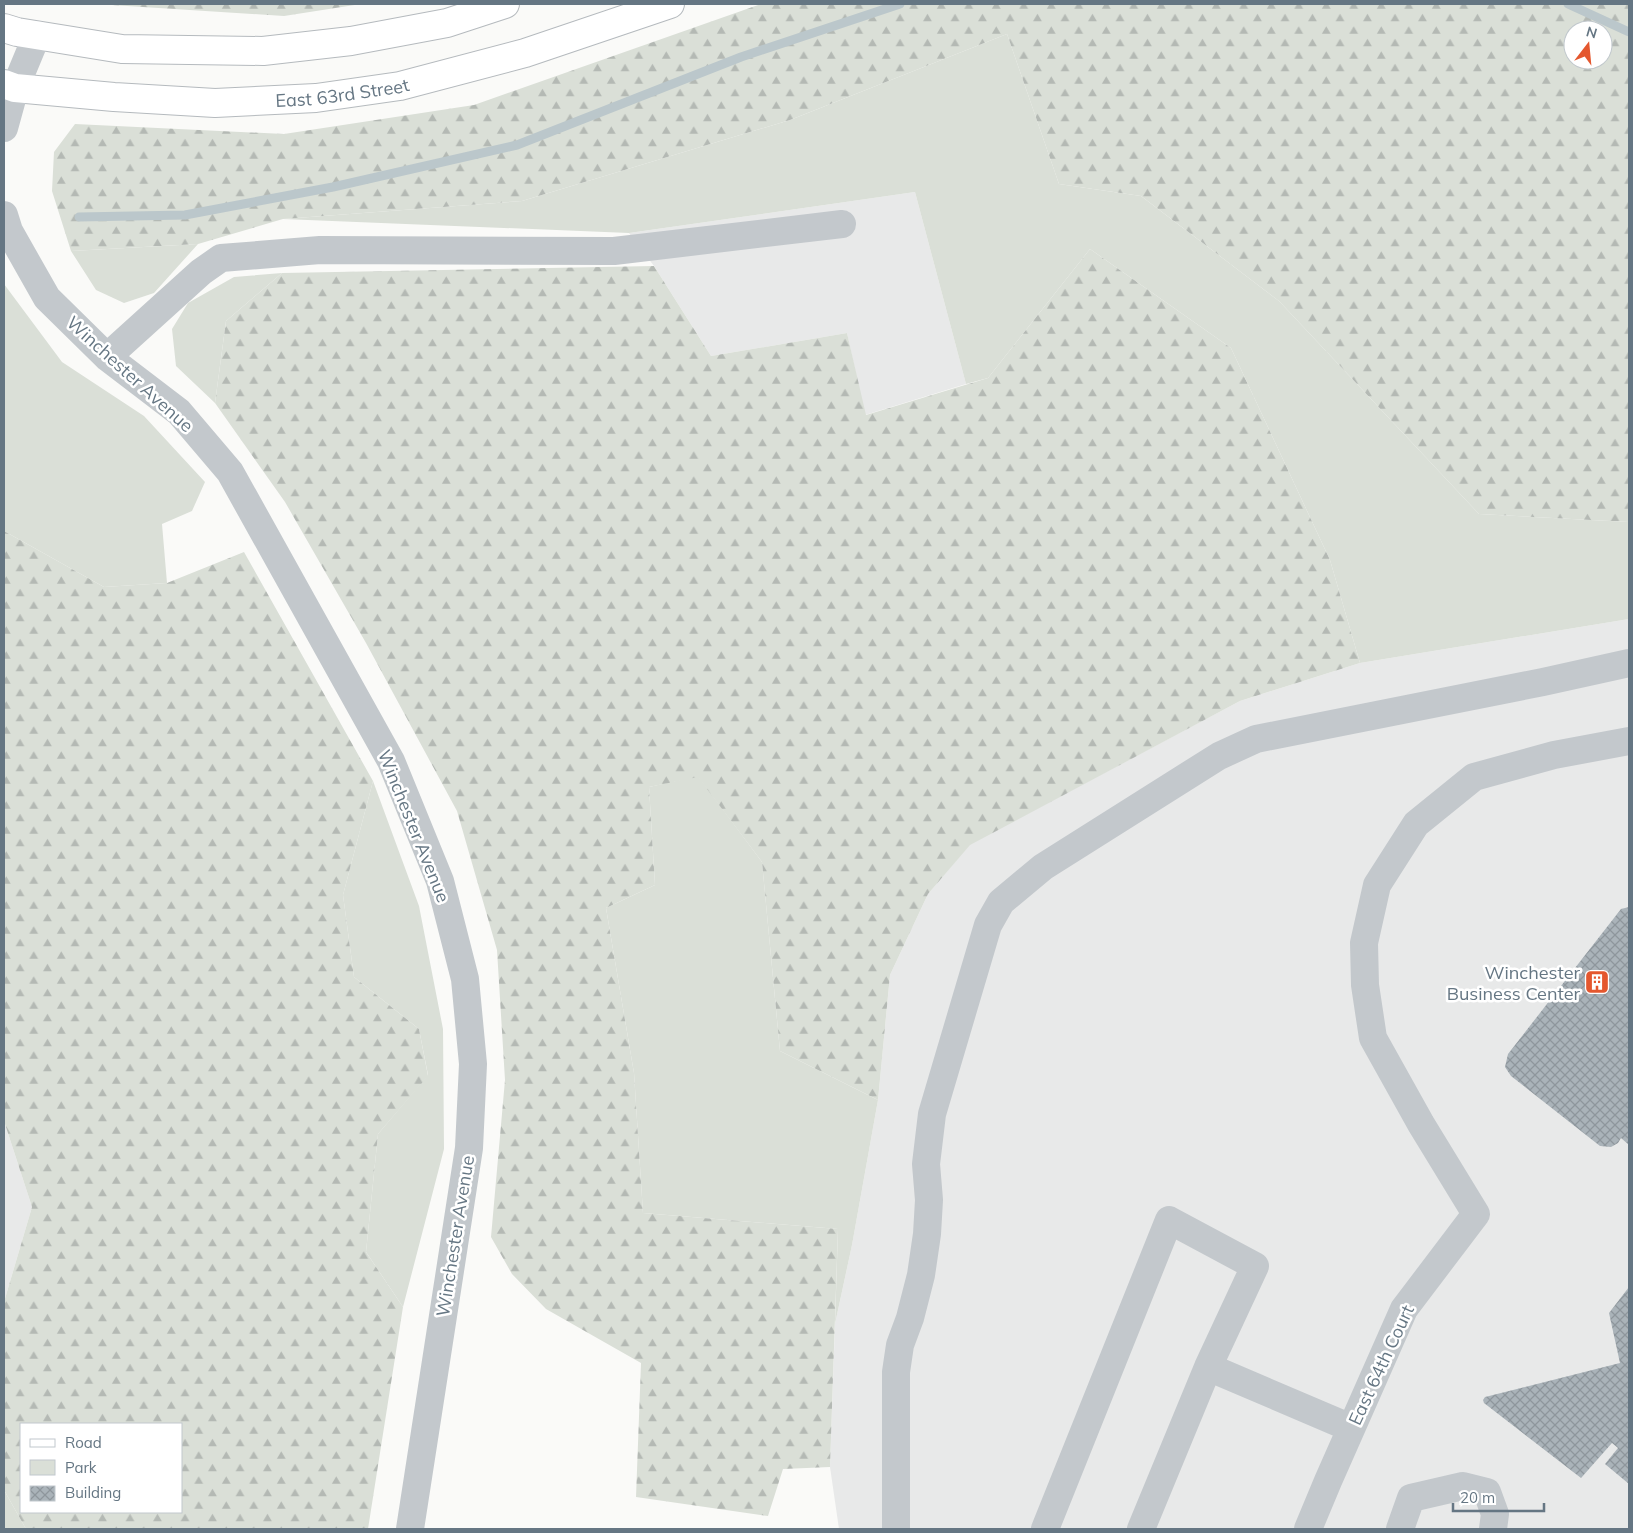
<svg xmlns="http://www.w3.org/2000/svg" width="1633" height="1533" font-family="Mulish,sans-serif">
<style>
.built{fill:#e8e9e9}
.green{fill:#dadfd7}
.forest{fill:url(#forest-firs);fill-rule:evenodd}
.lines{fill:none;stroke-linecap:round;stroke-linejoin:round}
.stream{stroke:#bbc7cb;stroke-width:9}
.building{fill:url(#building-cross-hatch)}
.major-casing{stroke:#b5babe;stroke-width:30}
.minor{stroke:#c3c8cc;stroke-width:28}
.major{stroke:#fff;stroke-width:28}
.labels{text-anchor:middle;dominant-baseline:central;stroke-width:5;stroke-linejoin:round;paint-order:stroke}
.street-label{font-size:18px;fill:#657683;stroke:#fff}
.poi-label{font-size:18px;fill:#657683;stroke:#fff;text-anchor:end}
</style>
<defs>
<pattern id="forest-firs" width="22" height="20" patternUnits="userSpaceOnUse" patternTransform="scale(1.25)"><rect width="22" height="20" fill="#dadfd7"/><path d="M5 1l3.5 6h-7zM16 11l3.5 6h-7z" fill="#b4b9b4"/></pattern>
<pattern id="building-cross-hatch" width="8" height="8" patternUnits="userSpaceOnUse" patternTransform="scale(1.25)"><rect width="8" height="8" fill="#aab3b9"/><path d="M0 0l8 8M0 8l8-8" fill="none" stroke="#8e969c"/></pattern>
</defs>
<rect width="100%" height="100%" fill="#fafaf8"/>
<path class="built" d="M 915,192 L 966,384 L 865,415 L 847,333 L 711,356 L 654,266 L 629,233 Z
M 1629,619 L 1629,1529 L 839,1529 L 830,1467 L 835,1324 L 852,1245 L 878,1100 L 890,975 L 928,894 L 970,844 L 1240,701 L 1360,663 Z
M 4,1121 L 32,1207 L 4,1302 Z"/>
<path class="green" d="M 1007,34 L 1059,184 L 1141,196 L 1279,301 L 1479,514 L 1629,522 L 1629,619 L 1360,663 L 1330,560 L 1231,348 L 1090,249 L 988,378 L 966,384 L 915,192 L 629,233 L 283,219 L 522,201 L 790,120 Z
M 198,244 L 154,293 L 124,303 L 96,290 L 71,251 Z
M 282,273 L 226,321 L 215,403 L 176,366 L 172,329 L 188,303 L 234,277 Z
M 4,284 L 62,362 L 144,416 L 205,482 L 192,511 L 162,524 L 167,583 L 104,587 L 4,531 Z
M 698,776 L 762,862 L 780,1051 L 878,1100 L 852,1245 L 835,1324 L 838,1229 L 643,1213 L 634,1073 L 606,908 L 655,885 L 649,787 Z
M 373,781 L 419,906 L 443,1029 L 444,1149 L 403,1307 L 366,1252 L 378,1134 L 428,1075 L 419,1029 L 354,977 L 343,895 Z
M 4,1490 L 26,1529 L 4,1529 Z"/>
<path class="forest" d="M 96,4 L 361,4 L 284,16 Z
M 761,4 L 1629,4 L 1629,522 L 1479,514 L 1279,301 L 1141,196 L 1059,184 L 1007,34 L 790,120 L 522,201 L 283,219 L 198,244 L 71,251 L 52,191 L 54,152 L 75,124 L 284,134 L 474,105 ZM 1573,30 L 1603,30 L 1603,60 L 1573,60 Z
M 1090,249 L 1231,348 L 1330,560 L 1360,663 L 1240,701 L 970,845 L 928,894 L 890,975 L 878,1100 L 780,1051 L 762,862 L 698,777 L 649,787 L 655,885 L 606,908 L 634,1073 L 643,1213 L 838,1229 L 830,1467 L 783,1469 L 768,1516 L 636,1497 L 641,1363 L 546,1309 L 512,1274 L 491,1237 L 505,1080 L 497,950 L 457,811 L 366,643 L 285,502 L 215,403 L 226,321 L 282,273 L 654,266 L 711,356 L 847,333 L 866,415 L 988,378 Z
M 4,531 L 104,587 L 167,583 L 244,552 L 373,781 L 343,895 L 354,977 L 419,1029 L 428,1076 L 378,1134 L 366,1252 L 403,1307 L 368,1529 L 26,1529 L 4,1490 L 4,1302 L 32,1207 L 4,1121 ZM 21,1424 L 181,1424 L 181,1512 L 21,1512 Z"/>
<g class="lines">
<path class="stream" d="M 1568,4 L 1629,32
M 79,217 L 185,215 L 333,187 L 517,145 L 741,57 L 900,4"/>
</g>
<path class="building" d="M 1629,907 L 1629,1145 L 1621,1138 L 1618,1143 L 1611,1147 L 1600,1146 L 1511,1076 L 1505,1067 L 1508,1054 L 1621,909 Z
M 1629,1287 L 1629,1484 L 1605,1464 L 1618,1448 L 1612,1443 L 1581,1478 L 1484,1403 L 1483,1400 L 1485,1397 L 1620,1363 L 1609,1313 Z"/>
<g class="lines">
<defs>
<g id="major">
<path d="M 4,28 L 17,32 L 122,49 L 263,51 L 351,41 L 447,23 L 505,4"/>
<path id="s1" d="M 4,84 L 15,88 L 114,97 L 215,103 L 316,98 L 400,86 L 525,53 L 670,4"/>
</g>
</defs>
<use href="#major" class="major-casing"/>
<path class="minor" d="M 4,128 L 15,88 L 37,35
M 4,215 L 9,231 L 47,298 L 107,357 L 179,412 L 230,472 L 391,761 L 440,881 L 465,979 L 473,1064 L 469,1148 L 410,1529
M 107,357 L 201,272 L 221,258 L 320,250 L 614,251 L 842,224
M 896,1529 L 896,1372 L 900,1345 L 910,1318 L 921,1275 L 927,1234 L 929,1200 L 926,1164 L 932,1114 L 988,925 L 1001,902 L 1043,867 L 1219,756 L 1256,739 L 1543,682 L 1629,663
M 1045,1529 L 1169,1220 L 1255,1266 L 1208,1367 L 1351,1428
M 1141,1529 L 1208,1367
M 1308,1529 L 1328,1481 L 1404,1309 L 1476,1214 L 1421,1124 L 1373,1038 L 1365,985 L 1364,943 L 1377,885 L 1416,824 L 1474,777 L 1554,755 L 1629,741
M 1400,1529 L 1411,1498 L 1463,1486 L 1487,1492 L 1495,1514 L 1493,1529"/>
<use href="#major" class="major"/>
</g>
<defs>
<symbol id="building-square" viewBox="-11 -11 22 22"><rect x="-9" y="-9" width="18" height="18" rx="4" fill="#e4572e" stroke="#fff"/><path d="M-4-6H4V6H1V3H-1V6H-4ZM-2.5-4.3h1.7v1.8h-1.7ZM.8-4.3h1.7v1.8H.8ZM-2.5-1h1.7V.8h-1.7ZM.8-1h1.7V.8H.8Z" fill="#fff"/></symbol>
</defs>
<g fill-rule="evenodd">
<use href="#building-square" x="1583" y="968" width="28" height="28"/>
</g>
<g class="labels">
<g class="street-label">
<text stroke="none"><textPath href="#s1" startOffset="340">East 63rd Street</textPath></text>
<text transform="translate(130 374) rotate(42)">Winchester Avenue</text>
<text transform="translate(414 826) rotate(68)">Winchester Avenue</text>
<text transform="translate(455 1236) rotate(-81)">Winchester Avenue</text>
<text transform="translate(1381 1365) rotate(-65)">East 64th Court</text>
</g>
<g class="poi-label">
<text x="1580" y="972">Winchester<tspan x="1580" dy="21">Business Center</tspan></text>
</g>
</g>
<rect width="1633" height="1533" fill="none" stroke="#657683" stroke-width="10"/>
<rect x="20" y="1423" width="162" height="90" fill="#ffffff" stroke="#c1c8cd"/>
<rect x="30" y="1439" width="25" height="8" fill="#ffffff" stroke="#c1c8cd"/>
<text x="65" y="1448" font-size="15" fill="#657683">Road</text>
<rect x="30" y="1460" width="25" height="15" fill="#dadfd7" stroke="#c1c8cd"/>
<text x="65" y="1473" font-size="15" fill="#657683">Park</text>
<rect x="30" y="1486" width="25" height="15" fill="url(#building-cross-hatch)" stroke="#c1c8cd"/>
<text x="65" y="1498" font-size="15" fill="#657683">Building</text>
<g transform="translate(1588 45) rotate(16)"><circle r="24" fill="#ffffff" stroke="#c1c8cd"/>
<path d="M0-4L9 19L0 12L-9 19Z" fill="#e4572e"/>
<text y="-8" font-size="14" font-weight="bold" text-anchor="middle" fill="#657683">N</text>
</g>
<path d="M1453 1503v8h91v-8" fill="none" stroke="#657683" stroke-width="2.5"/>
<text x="1460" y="1503" font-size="15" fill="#657683" stroke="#ffffff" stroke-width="4" paint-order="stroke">20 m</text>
</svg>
